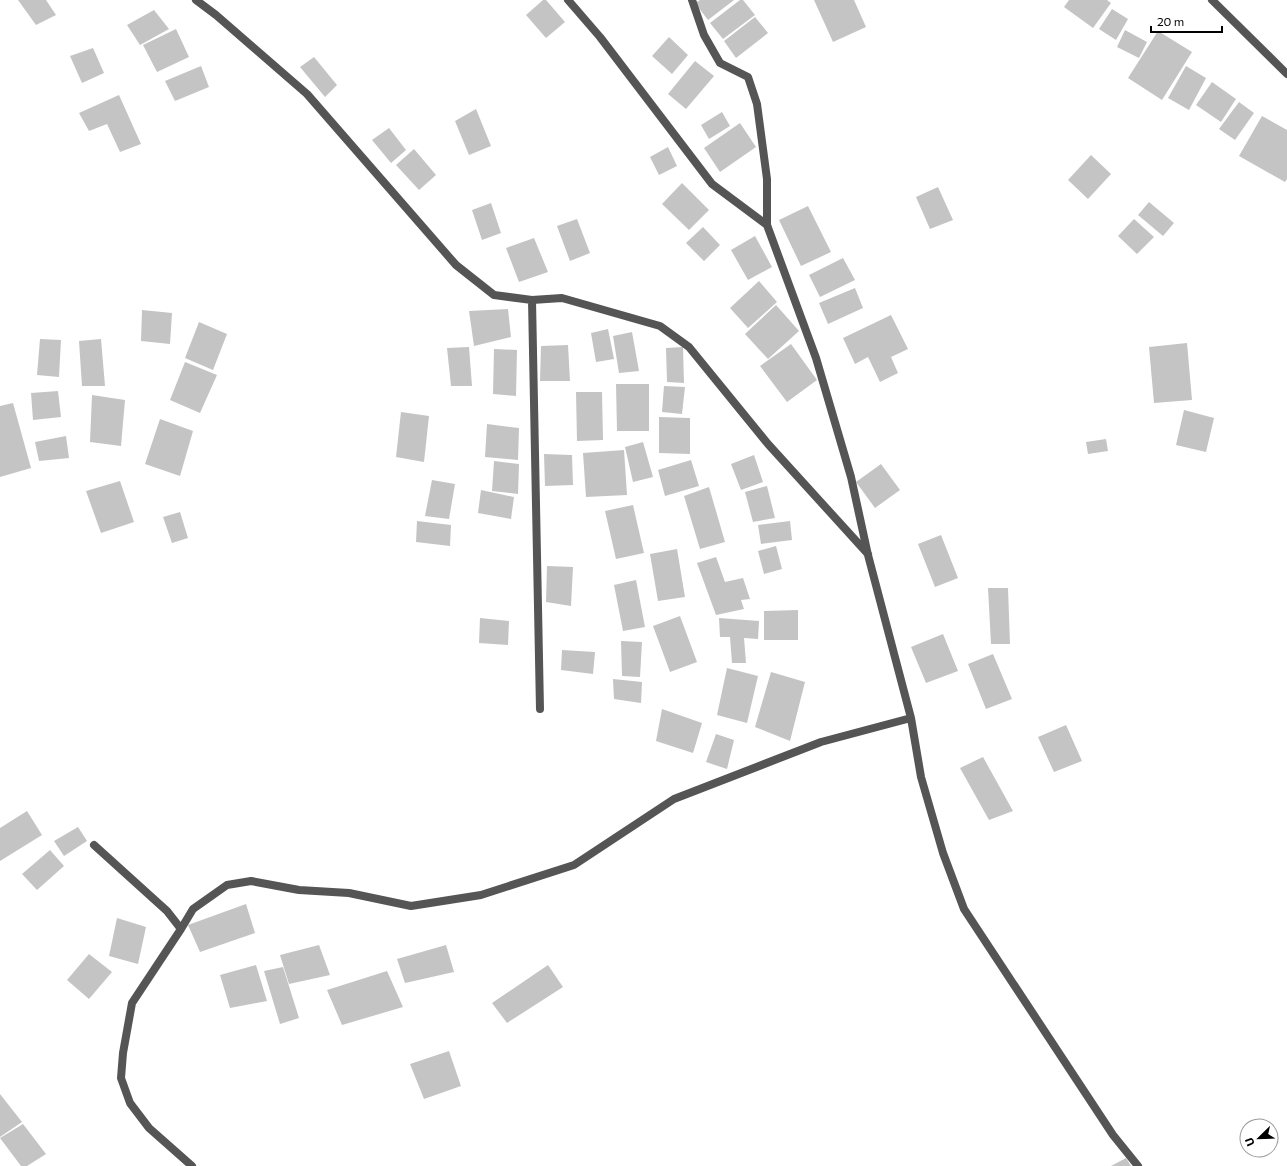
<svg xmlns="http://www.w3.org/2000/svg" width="1287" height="1166" font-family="Commissioner,sans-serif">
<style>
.building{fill:#c4c4c4}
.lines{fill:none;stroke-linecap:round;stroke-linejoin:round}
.street{stroke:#555;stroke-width:8}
</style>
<rect width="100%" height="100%" fill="#fff"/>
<path class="building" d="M 18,0 L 46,0 L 56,15 L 36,25 Z
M 543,0 L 546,0 L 565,22 L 546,38 L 526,15 Z
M 700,0 L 734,0 L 708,20 L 695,3 Z
M 740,0 L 743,0 L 755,15 L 723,39 L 710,23 Z
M 814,0 L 854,0 L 866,27 L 833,42 Z
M 1069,0 L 1107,0 L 1111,3 L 1093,28 L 1064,7 Z
M 1112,9 L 1128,19 L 1116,40 L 1099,29 Z
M 154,10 L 169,29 L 140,45 L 127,25 Z
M 755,17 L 768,33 L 736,58 L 724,41 Z
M 176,29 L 189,57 L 157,72 L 143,45 Z
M 1125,30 L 1147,42 L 1139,58 L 1117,47 Z
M 1158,31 L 1192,52 L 1162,100 L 1128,78 Z
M 669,37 L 688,55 L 672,74 L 652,56 Z
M 93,48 L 104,73 L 82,83 L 70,56 Z
M 314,57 L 337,85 L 325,97 L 300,67 Z
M 695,61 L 714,76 L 686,109 L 668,94 Z
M 201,66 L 209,87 L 175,101 L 165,81 Z
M 1186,66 L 1206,78 L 1189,110 L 1168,98 Z
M 1212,82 L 1236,99 L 1221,122 L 1196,105 Z
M 119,95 L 141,144 L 120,152 L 107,124 L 89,131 L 79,113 Z
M 1239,102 L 1254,113 L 1235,140 L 1219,129 Z
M 476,109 L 491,146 L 469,155 L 455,121 Z
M 722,112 L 730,126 L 709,139 L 701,125 Z
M 1262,116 L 1287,130 L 1287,179 L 1285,182 L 1239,156 Z
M 740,123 L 756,147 L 720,172 L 704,148 Z
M 389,128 L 406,150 L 391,163 L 372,140 Z
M 668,147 L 677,166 L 659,175 L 650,157 Z
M 414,149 L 436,175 L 419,190 L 396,165 Z
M 1091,155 L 1111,174 L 1088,199 L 1068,180 Z
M 682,183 L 709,210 L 689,230 L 662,204 Z
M 938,187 L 953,220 L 930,229 L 916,197 Z
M 1149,202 L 1174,223 L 1163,236 L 1138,215 Z
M 491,203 L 501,233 L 482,240 L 472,210 Z
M 808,206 L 831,252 L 801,266 L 779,220 Z
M 577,219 L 590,253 L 570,261 L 557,226 Z
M 1134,219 L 1154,237 L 1137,254 L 1118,236 Z
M 703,227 L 720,245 L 704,261 L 686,243 Z
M 755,236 L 772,267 L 748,280 L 731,250 Z
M 534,238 L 548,272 L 519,282 L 506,248 Z
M 843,258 L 855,280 L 820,297 L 809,275 Z
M 759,281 L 777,302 L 748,328 L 730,308 Z
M 855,288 L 863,308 L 828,324 L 819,303 Z
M 776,305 L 799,331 L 768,359 L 745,334 Z
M 508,309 L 511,337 L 474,346 L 469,311 Z
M 142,310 L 172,313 L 170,344 L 141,341 Z
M 891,315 L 908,349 L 891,357 L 898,373 L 880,382 L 868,357 L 855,364 L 843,338 Z
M 199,322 L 227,334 L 213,370 L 185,358 Z
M 608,329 L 614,359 L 596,362 L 591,333 Z
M 632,332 L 639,371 L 619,373 L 613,336 Z
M 40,339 L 61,340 L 59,377 L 37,375 Z
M 101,339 L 105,386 L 82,386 L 79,341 Z
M 1187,343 L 1192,400 L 1154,403 L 1149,347 Z
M 791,344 L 817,380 L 787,402 L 760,366 Z
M 568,345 L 570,381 L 540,381 L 541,346 Z
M 469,347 L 472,386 L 451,386 L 447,348 Z
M 683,347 L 684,383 L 667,382 L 666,348 Z
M 494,349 L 517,350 L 516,396 L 493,394 Z
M 185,362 L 217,375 L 200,413 L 170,400 Z
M 616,384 L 649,384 L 649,431 L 617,431 Z
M 664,386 L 685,387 L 682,414 L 662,412 Z
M 58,391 L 61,417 L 33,420 L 31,393 Z
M 576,392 L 602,392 L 603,440 L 577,441 Z
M 92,395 L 125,400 L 121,446 L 90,442 Z
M 13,403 L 31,468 L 0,477 L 0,406 Z
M 1184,410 L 1214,418 L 1206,452 L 1176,445 Z
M 401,412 L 429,416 L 424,462 L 396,457 Z
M 659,417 L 690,418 L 690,454 L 659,453 Z
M 160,419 L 193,431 L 180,476 L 145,464 Z
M 487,424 L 519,428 L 518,460 L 485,457 Z
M 66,436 L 69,458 L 39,461 L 35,442 Z
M 1106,439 L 1108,451 L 1088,454 L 1086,442 Z
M 643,442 L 653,477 L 633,482 L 625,447 Z
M 624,450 L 627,495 L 586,497 L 583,453 Z
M 544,454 L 572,455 L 573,485 L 545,486 Z
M 754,455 L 763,482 L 741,490 L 731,464 Z
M 691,460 L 699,486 L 665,496 L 658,470 Z
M 494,461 L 519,464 L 518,494 L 492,491 Z
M 881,464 L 900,490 L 875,508 L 856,482 Z
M 432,480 L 455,484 L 449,519 L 425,516 Z
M 120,481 L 134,522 L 101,533 L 86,491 Z
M 767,486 L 775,518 L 753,522 L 745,492 Z
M 709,487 L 725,542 L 700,549 L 684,496 Z
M 481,490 L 514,497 L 511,519 L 478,513 Z
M 633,505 L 644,553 L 616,559 L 605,511 Z
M 180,512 L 188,538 L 172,543 L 163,517 Z
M 417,521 L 451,525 L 450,546 L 416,542 Z
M 790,521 L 792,540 L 761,544 L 758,525 Z
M 941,535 L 958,578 L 935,587 L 918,544 Z
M 776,546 L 782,569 L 764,574 L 758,551 Z
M 677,549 L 685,597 L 658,601 L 650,554 Z
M 716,557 L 725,582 L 743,578 L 750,599 L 741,600 L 744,609 L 716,615 L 697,563 Z
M 547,566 L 573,567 L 571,606 L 546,602 Z
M 636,580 L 645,627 L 623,631 L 614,585 Z
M 988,588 L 1008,588 L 1010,644 L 991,644 Z
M 798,610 L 798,640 L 764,640 L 764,611 Z
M 680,616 L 697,662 L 670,672 L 653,626 Z
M 480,618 L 509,621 L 508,645 L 479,643 Z
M 719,618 L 759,621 L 758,639 L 744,638 L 746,663 L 732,663 L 730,637 L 720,637 Z
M 943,634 L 958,671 L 926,683 L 911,647 Z
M 621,641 L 642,642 L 640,677 L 622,676 Z
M 562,650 L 595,652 L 593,674 L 561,670 Z
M 993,654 L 1012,699 L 986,709 L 968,664 Z
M 727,668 L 758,676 L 747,723 L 717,715 Z
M 771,672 L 805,682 L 790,741 L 755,727 Z
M 613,679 L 642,682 L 641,703 L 614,699 Z
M 662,709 L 702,723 L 693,753 L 656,741 Z
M 1066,725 L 1082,761 L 1054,772 L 1038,737 Z
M 716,734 L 734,740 L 727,769 L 706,762 Z
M 983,757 L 1013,811 L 989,820 L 960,768 Z
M 27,811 L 42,835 L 0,861 L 0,828 Z
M 78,827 L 87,841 L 64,856 L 54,841 Z
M 50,850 L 64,866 L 37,890 L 22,874 Z
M 246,904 L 255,933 L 200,952 L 188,925 Z
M 117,918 L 146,927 L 138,964 L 109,956 Z
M 319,945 L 330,975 L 289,984 L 280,955 Z
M 446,945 L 454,972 L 405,983 L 397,959 Z
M 89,954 L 112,972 L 89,999 L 67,980 Z
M 256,965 L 267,1001 L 230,1008 L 220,975 Z
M 548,965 L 563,987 L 507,1023 L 492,1003 Z
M 283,967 L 299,1018 L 280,1024 L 264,971 Z
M 387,971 L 403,1007 L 342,1025 L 327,990 Z
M 449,1051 L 461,1086 L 424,1099 L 410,1064 Z
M 0,1094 L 22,1122 L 0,1137 Z
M 23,1124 L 46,1154 L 27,1166 L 21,1166 L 0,1138 Z
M 1126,1158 L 1131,1166 L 1111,1166 Z"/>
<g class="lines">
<path class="street" d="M 196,0 L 216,15 L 307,94 L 456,265 L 494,295 L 532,300 L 562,298 L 660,326 L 689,347 L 768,444 L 868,554
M 568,0 L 600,37 L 712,184 L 767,225 L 816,358 L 851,477 L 868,555 L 911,718 L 921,777 L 943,853 L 964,909 L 1113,1135 L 1138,1166
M 692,0 L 704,35 L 720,63 L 748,77 L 757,104 L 767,179 L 767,225
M 1212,0 L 1287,74
M 532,300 L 540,709
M 94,845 L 167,911 L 181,929 L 193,909 L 227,885 L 251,881 L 299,890 L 349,893 L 411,906 L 481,895 L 574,865 L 674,799 L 821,742 L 911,718
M 181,929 L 132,1003 L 123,1053 L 121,1078 L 130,1103 L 149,1128 L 192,1166"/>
</g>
<g transform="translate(1259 1138) rotate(247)"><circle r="19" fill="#ffffff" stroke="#999999"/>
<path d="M0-3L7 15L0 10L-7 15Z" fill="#000000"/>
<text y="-6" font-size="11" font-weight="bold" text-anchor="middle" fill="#000000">U</text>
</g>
<path d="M1151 26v6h71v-6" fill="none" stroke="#000000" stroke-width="2"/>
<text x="1157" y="26" font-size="12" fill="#000000" stroke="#ffffff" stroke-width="3" paint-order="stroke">20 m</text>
</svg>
